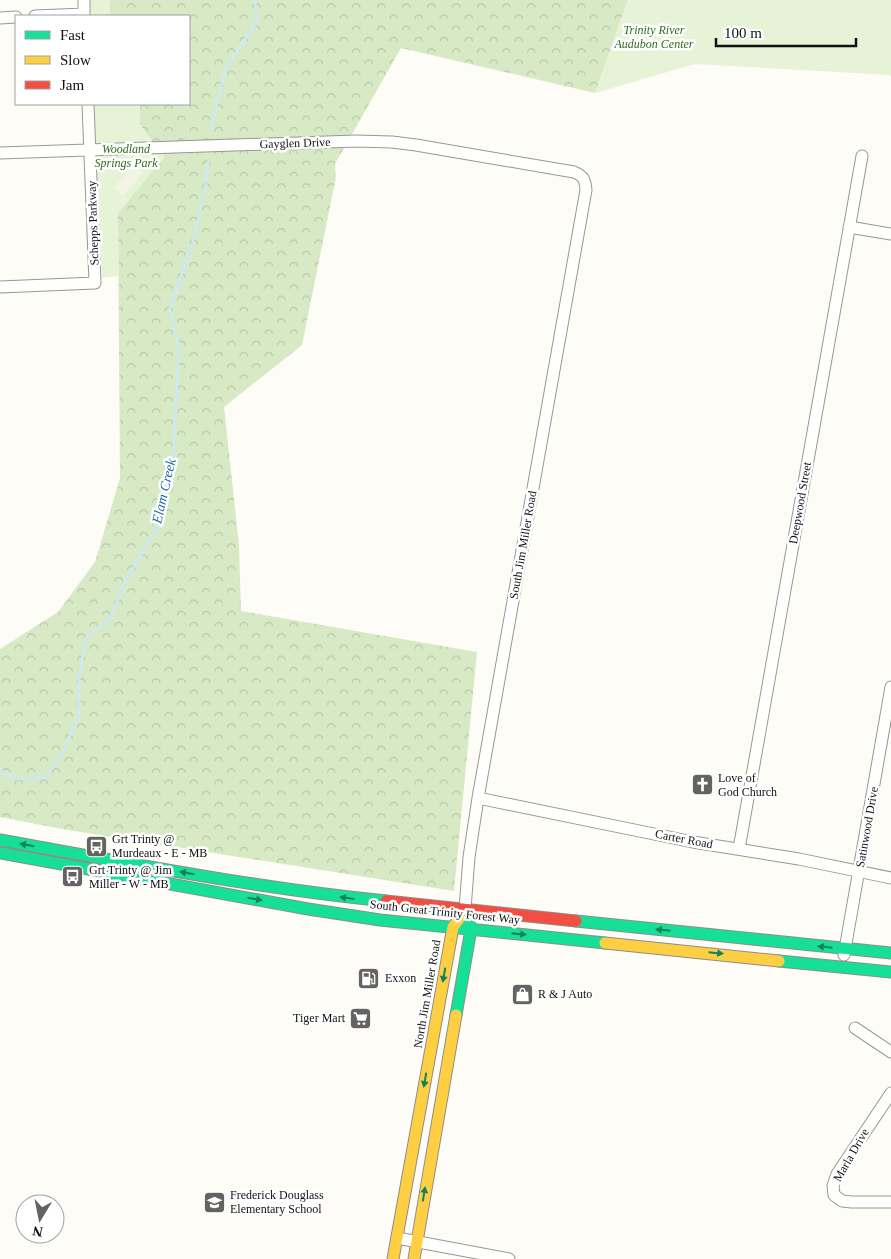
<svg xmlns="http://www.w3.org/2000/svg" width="891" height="1259" font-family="Georgia,serif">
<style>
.forest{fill:url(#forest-crowns)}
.park{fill:#e7f3d7}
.pitch{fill:#f0f6e1}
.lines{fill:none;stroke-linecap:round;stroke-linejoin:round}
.stream{stroke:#cde8f7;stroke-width:2.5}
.street-casing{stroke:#979795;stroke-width:13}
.fast-casing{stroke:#8e8d8b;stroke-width:13}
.slow-casing{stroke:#8e8d8b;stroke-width:13}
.jam-casing{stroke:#8e8d8b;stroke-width:13}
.street{stroke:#fffffe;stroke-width:11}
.fast{stroke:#16e098;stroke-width:11}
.slow{stroke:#ffcf43;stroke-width:11}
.jam{stroke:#f24e42;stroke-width:11}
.oneway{fill:#14835b}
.labels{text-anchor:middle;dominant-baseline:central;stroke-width:5;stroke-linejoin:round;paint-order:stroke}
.park-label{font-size:12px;font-style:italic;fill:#2f6b1f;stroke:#fff}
.street-label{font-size:12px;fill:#111;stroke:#fff}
.poi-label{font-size:12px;fill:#111;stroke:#fff;text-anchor:start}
.water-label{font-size:14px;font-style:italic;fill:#1768a6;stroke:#fff}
</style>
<defs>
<pattern id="forest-crowns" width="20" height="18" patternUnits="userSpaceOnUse" patternTransform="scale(1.25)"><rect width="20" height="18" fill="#d8eac5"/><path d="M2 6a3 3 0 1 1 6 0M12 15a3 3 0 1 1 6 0" fill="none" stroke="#b8c8a8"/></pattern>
</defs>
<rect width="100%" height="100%" fill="#fdfcf7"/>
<path class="forest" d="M 110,0 L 628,0 L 595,93 L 401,48 L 335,164 L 336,177 L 302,345 L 224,407 L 239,545 L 241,611 L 477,652 L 454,891 L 62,829 L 0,817 L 0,649 L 58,612 L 95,562 L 120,478 L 118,213 L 164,156 L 139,124 L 140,104 L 189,104 L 189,16 L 110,16 Z"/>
<path class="park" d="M 90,0 L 110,0 L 110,16 L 91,16 Z
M 628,0 L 891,0 L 891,77 L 889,75 L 695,64 L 595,93 Z
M 94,104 L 140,104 L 139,125 L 165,156 L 118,213 L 118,276 L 102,278 Z"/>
<path class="pitch" d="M 133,165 L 143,173 L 123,196 L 114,187 Z"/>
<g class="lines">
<path class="stream" d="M 211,130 L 225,69 L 257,22 L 255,0
M 0,770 L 16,779 L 45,778 L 62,755 L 79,714 L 79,678 L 86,638 L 110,619 L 126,580 L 156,530 L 173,461 L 179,347 L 170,309 L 195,235 L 206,181 L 208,162"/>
<defs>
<path id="street" d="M 84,0 L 84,16
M 35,16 L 84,14
M 0,18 L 16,17
M 0,153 L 356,141 L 392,142 L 416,145 L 574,172 C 584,176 585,180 586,190 L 478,798 L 469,857 L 465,909
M 849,227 L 891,234
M 0,287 L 95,283 L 88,104
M 478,798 L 693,842 L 799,859 L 891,878
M 739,849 L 862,156
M 844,955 L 891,687
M 855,1028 L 891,1052
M 891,1093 L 837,1174 L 833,1186 L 834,1195 L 842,1201 L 852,1202 L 891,1202
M 397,1238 L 509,1259"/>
<path id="fast" d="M 0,840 C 128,863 256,888 386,901
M 0,853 L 308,909 L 380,920 L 605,943
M 576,921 L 891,953
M 779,961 L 891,972
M 456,1015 L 471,929 L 468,918"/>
<path id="slow" d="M 605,943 L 779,961
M 393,1259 L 453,927 L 459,919
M 414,1259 L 456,1015"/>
<path id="jam" d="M 386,901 L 576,921"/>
</defs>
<use href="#street" class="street-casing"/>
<use href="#fast" class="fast-casing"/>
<use href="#slow" class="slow-casing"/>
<use href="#jam" class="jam-casing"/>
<use href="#street" class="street"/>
<use href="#fast" class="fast"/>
<use href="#slow" class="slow"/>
<use href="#jam" class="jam"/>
</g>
<defs><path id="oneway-solid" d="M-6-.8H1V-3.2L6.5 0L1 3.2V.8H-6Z" transform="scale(1.25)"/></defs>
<g class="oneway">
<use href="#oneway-solid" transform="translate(27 845) rotate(-170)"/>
<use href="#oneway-solid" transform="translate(187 873) rotate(-170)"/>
<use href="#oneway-solid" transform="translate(347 898) rotate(-173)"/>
<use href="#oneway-solid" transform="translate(255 899) rotate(10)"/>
<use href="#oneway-solid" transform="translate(663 930) rotate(-174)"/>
<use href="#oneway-solid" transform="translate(519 934) rotate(6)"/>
<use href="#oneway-solid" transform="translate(825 947) rotate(-174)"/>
<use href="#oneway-solid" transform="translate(716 953) rotate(6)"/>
<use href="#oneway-solid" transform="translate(444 975) rotate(100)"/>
<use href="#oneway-solid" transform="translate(425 1080) rotate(100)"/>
<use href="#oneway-solid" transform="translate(424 1194) rotate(-81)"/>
</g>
<defs>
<symbol id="church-square" viewBox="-11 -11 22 22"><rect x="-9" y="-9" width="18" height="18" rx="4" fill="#646362" stroke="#fff"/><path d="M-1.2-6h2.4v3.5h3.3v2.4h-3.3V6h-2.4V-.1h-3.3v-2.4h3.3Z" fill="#fff"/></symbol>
<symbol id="bus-square" viewBox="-11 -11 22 22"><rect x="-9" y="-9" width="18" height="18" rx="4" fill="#646362" stroke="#fff"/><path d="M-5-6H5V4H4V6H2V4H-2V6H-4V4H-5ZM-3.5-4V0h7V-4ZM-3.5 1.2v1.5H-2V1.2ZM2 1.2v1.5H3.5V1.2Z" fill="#fff"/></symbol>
<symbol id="fuel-square" viewBox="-11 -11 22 22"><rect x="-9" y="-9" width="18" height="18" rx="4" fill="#646362" stroke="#fff"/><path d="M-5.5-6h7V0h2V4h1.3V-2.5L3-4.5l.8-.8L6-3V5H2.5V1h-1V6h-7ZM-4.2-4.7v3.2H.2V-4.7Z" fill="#fff"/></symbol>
<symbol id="shop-square" viewBox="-11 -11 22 22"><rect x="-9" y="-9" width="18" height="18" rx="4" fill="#646362" stroke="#fff"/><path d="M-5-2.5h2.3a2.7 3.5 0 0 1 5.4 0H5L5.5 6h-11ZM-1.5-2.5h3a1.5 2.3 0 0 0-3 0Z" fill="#fff"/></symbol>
<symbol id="supermarket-square" viewBox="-11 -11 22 22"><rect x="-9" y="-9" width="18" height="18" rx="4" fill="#646362" stroke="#fff"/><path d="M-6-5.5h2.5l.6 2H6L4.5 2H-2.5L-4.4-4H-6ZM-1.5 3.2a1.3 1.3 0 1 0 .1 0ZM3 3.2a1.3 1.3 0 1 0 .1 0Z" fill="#fff"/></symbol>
<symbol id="school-square" viewBox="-11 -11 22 22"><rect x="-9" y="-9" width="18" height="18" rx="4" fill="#646362" stroke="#fff"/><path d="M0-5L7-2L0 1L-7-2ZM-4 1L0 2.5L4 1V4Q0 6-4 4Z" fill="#fff"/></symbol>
</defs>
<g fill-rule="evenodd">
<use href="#church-square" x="690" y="772" width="25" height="25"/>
<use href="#bus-square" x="84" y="834" width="25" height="25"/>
<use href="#bus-square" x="60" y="864" width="25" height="25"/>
<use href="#fuel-square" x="356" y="966" width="25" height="25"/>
<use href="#shop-square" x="510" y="982" width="25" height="25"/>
<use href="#supermarket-square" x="348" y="1006" width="25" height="25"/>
<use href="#school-square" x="202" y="1190" width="25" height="25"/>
</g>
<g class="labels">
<g class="park-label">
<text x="654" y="30">Trinity River<tspan x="654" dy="14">Audubon Center</tspan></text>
<text x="126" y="149">Woodland<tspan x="126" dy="14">Springs Park</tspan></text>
</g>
<g class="street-label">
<text transform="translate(295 143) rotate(-2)">Gayglen Drive</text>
<text transform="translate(93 223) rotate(-92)">Schepps Parkway</text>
<text transform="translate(800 503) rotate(-80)">Deepwood Street</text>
<text transform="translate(523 545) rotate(-80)">South Jim Miller Road</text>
<text transform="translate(867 827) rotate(-80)">Satinwood Drive</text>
<text transform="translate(684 839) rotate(11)">Carter Road</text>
<text transform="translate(445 912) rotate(6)">South Great Trinity Forest Way</text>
<text transform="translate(427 994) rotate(-80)">North Jim Miller Road</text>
<text transform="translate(851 1155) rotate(-60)">Marla Drive</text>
</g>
<g class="poi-label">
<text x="718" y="778">Love of<tspan x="718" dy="14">God Church</tspan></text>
<text x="112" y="839">Grt Trinty @<tspan x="112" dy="14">Murdeaux - E - MB</tspan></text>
<text x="89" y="870">Grt Trinty @ Jim<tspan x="89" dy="14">Miller - W - MB</tspan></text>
<text x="385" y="978">Exxon</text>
<text x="538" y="994">R &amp; J Auto</text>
<text x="345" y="1018" text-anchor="end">Tiger Mart</text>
<text x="230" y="1195">Frederick Douglass<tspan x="230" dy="14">Elementary School</tspan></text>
</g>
<g class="water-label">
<text transform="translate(164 491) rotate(-77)">Elam Creek</text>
</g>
</g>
<rect x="15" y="15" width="175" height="90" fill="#ffffff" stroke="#a0a0a0"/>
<rect x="25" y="31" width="25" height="8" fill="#16e098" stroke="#a0a0a0"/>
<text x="60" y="40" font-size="15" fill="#111111">Fast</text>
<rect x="25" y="56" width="25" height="8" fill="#ffcf43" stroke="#a0a0a0"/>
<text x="60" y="65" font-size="15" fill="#111111">Slow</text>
<rect x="25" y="81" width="25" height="8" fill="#f24e42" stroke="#a0a0a0"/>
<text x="60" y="90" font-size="15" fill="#111111">Jam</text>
<g transform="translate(40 1219) rotate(190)"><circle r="24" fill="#ffffff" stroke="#a0a0a0"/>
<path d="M0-4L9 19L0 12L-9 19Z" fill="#646362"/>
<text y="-8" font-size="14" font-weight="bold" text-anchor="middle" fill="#111111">N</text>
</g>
<path d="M716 38v8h140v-8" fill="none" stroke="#111111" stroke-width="2.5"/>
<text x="724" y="38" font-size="15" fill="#111111" stroke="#ffffff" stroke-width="4" paint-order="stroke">100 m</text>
</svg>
